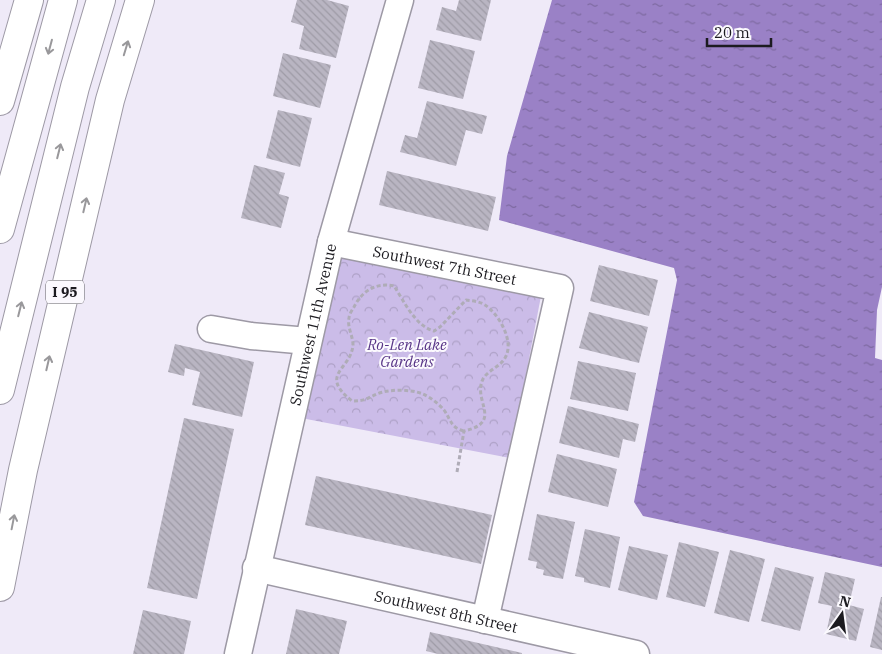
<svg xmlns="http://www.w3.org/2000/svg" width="882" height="654" font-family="'IBM Plex Serif',serif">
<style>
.park{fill:url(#park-crowns)}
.water{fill:url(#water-ripples)}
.building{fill:url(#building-back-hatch)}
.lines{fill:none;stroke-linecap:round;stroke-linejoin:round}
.minor-casing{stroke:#9d99a5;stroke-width:29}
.highway-casing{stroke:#9d99a5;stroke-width:30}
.path{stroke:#afacb7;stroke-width:3;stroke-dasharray:4 2.5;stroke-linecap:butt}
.minor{stroke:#fff;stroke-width:26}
.highway{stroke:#fff;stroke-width:28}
.oneway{stroke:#99989b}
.labels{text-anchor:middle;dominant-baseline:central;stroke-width:4;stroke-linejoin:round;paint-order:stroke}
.shield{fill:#fbf9fe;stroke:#5f5e63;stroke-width:1}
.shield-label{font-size:14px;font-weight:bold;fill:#1c1b20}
.street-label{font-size:15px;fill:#1c1b20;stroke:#fbf9fe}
.park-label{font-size:15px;font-style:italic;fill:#573486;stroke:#fbf9fe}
</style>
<defs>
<pattern id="park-crowns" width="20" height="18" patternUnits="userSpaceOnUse" patternTransform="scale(1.25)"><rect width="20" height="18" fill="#cbbce8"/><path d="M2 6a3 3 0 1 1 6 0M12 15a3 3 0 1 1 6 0" fill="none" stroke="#aea1c7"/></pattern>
<pattern id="water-ripples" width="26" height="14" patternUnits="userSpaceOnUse" patternTransform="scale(1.25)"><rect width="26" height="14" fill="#9a81c6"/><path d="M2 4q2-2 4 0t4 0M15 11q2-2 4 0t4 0" fill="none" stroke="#7d69a0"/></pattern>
<pattern id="building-back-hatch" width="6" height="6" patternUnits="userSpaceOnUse" patternTransform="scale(1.25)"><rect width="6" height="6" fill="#b9b5c2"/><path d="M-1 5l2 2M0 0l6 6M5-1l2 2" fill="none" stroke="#9e9ba6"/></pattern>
</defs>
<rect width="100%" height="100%" fill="#efeaf8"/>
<path class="park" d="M 340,254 L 541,296 L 510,458 L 301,418 Z"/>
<path class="water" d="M 552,0 L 882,0 L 882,287 L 877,310 L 875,358 L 882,360 L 882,567 L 643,516 L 634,502 L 677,280 L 674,268 L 499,220 L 507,156 Z"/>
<path class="building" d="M 297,0 L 327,0 L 349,6 L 336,58 L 299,49 L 304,26 L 291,22 Z
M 459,0 L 491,0 L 481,41 L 436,30 L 442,7 L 456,11 Z
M 430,40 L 475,51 L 463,99 L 418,88 Z
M 283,53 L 331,65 L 320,108 L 273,96 Z
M 427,101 L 487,116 L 482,134 L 466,130 L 456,166 L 400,152 L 405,135 L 417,138 Z
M 278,110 L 312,118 L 300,167 L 266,158 Z
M 254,165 L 285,173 L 279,194 L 289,197 L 281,228 L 241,218 Z
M 387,171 L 496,197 L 488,231 L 379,205 Z
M 599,265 L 658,280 L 649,316 L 590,301 Z
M 589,312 L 648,327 L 639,363 L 579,348 Z
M 175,344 L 254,362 L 242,417 L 192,405 L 200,372 L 185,368 L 184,376 L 168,372 Z
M 578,361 L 636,373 L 628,411 L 570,399 Z
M 568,406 L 639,424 L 635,442 L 623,439 L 619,458 L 559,443 Z
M 184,418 L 234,429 L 197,599 L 147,588 Z
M 557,454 L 617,469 L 608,507 L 548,492 Z
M 316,476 L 492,515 L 481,564 L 305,525 Z
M 537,514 L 575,522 L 563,579 L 543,575 L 544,570 L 536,568 L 537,562 L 528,560 Z
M 585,529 L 620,537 L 610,588 L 584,582 L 584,578 L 575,576 Z
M 679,542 L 719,552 L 705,607 L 666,597 Z
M 629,546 L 668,555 L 657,600 L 618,590 Z
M 730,550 L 765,559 L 749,622 L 714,613 Z
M 775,567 L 814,577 L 800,631 L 761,621 Z
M 825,572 L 855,579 L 849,605 L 864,609 L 856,641 L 826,634 L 832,606 L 818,603 Z
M 881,597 L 882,597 L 882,650 L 870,647 Z
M 296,609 L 347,621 L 339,654 L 286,654 Z
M 143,610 L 191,621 L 184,654 L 133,654 Z
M 430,632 L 522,653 L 522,654 L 438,654 L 426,651 Z"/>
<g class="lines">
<defs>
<g id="minor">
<path id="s1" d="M 331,242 L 560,288 L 485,620"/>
<path d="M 211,329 L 251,336 L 308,341"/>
<path id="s2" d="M 256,568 L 636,654"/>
<path id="s3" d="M 238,654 L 331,242 L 400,0"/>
</g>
<path id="highway" d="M 0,101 L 29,0
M 0,229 L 63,0
M 0,390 L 75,87 L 101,0
M 0,587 L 23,470 L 110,100 L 140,0"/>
</defs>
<use href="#minor" class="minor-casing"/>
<use href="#highway" class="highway-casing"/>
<path class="path" d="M 457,472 L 464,431 C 504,422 472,401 483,379 C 488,370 500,367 505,358 C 515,342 499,314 485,305 C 479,301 472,301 466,300 L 440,327 L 434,331 C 415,326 404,301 394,286 C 376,282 362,291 354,307 C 352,310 349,315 349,318 C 347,327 353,336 353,345 C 351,370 318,374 352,401 C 366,401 365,399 377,394 C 388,389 411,389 423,394 C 430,397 439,404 444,410 C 451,420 451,428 464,431"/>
<use href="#minor" class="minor"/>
<use href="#highway" class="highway"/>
</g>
<defs><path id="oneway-shaft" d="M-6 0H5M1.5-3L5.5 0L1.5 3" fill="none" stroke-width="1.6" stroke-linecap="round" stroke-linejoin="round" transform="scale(1.25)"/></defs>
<g class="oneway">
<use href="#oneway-shaft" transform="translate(50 47) rotate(105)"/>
<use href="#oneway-shaft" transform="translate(126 48) rotate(-73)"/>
<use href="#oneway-shaft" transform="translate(59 151) rotate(-76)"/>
<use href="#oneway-shaft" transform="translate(85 205) rotate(-77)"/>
<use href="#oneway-shaft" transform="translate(20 309) rotate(-76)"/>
<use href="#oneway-shaft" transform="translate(48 363) rotate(-77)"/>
<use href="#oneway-shaft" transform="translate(13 522) rotate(-79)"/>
</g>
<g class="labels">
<rect class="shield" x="46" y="280.5" width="38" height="23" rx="4"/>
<g class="shield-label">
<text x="65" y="292">I 95</text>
</g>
<g class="street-label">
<text stroke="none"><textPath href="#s1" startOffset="116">Southwest 7th Street</textPath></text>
<text stroke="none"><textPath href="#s3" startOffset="338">Southwest 11th Avenue</textPath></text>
<text stroke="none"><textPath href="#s2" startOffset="195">Southwest 8th Street</textPath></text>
</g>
<g class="park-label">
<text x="407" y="344">Ro-Len Lake<tspan x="407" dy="17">Gardens</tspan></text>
</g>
</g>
<g transform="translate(842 614) rotate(14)" stroke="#fbf9fe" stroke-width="4" paint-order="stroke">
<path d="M0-4L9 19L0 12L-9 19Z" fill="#1c1b20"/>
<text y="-8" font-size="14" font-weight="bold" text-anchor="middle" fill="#1c1b20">N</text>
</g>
<path d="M707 38v8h64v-8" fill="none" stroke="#1c1b20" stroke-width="2.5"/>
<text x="714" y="38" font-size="15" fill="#1c1b20" stroke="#fbf9fe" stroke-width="4" paint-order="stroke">20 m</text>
</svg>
